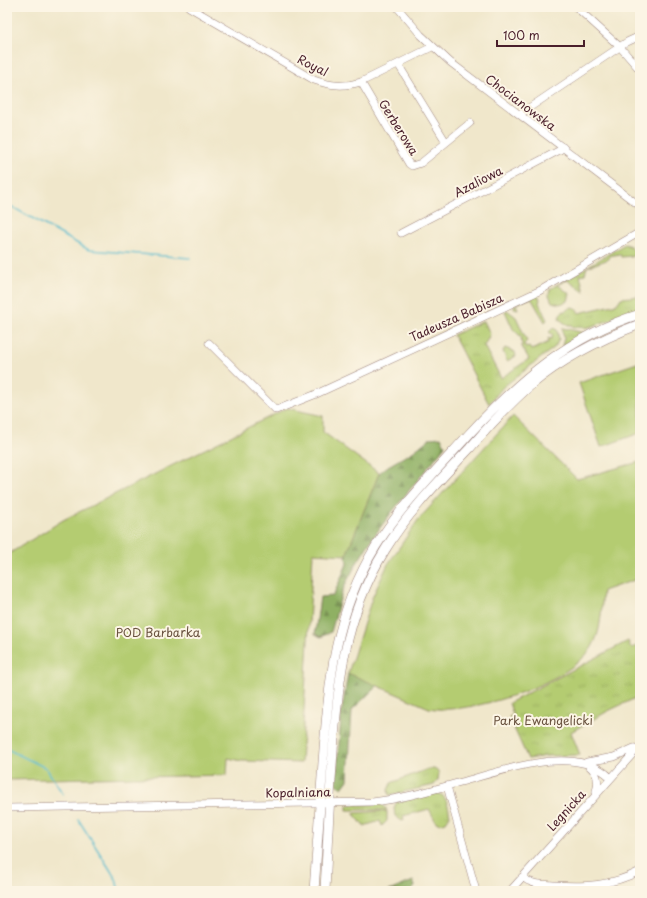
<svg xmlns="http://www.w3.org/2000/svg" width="647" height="898" font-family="'Playpen Sans',sans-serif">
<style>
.grass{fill:url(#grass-tufts);stroke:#7f764e}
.forest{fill:url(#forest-firs);stroke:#6c6847}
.garden{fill:#b4cc71;stroke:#7f764e}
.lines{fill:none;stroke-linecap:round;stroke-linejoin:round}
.stream{stroke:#50bacd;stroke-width:1.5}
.minor-casing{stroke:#9d837b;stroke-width:8}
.major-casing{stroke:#9d837b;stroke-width:10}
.minor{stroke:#fff;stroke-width:7}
.major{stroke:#fff;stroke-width:9}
.labels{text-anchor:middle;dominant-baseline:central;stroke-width:4;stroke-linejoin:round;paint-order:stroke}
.street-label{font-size:12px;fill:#4a1f2b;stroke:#fcf5e5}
.park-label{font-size:12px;fill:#6a5340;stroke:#fcf5e5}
</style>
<defs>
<pattern id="grass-tufts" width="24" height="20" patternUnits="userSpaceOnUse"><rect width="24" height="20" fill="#b4cc71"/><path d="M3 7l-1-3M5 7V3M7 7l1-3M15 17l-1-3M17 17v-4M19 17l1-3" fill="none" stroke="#9caf62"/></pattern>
<pattern id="forest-firs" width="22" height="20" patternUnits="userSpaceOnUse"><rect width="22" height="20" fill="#8fb063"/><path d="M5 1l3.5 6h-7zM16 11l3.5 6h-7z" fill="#778f52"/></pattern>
</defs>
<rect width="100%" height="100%" fill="#fcf5e5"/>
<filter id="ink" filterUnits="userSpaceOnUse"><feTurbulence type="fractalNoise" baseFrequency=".025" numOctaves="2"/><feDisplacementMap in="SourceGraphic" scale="8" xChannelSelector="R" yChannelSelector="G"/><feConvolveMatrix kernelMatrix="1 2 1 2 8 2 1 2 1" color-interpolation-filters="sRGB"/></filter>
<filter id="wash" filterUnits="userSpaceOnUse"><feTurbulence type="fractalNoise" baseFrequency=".012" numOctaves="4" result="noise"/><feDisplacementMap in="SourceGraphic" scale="16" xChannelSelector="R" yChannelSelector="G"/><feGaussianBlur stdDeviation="0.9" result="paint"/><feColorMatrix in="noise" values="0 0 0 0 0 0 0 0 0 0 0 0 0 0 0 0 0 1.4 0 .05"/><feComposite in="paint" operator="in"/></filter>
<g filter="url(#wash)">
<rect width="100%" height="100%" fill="#f0e7cb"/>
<path class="grass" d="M 625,244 L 630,246 L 636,252 L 634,256 L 621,257 L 620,254 L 609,256 L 609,259 L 587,267 L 585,274 L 580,275 L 584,292 L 567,280 L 558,285 L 570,294 L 568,301 L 560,304 L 552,302 L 549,295 L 550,289 Z
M 534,295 L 537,295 L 540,299 L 539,303 L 547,320 L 545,322 L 531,298 L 516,304 L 518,309 L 514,308 L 514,305 Z
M 640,296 L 640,310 L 589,327 C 580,329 564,326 559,318 L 561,313 L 572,307 L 575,308 L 579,313 L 617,304 L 621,298 Z
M 507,310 L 516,317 L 527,341 L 524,344 L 526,348 L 529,347 L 532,350 L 549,342 L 548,338 L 551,339 L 553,335 L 549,332 L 553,328 L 557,330 L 559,339 L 555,347 L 503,387 L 489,404 L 453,335 L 484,321 L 490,334 L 484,346 L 501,378 L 529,359 L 522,347 L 521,337 L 513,329 L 505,311 Z
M 562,329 L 563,328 L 585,333 L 562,346 L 564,338 Z
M 505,348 L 515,352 L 516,356 L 507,361 L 503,351 Z
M 628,641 L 631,648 L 640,645 L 640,696 L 608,711 L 571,732 L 580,755 L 547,756 L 528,759 L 509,717 L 513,715 L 509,703 Z
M 428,769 L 434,769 L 439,772 L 438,780 L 434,785 L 389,795 L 388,790 L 391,783 Z
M 435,793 C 447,794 448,805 450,816 L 446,822 L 440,824 L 436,822 L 429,809 L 403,816 L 404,820 L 402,821 L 395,816 L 394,808 L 397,801 Z
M 377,804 L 384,806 L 387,810 L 347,810 L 347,805 Z
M 387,811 L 387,821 L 382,826 L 380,821 L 364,826 L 353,813 Z"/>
<path class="forest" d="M 441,437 L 445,446 C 410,491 372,531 346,583 C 339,598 336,616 331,632 L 321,637 L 315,634 L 320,597 L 333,596 L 347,564 L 346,555 L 379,473 L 388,466 L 414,451 L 430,438 Z
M 353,672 L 377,686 L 352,710 L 348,780 L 342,788 L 336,784 L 341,716 L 348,673 Z
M 413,881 L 415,886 L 410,891 L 389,891 Z"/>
<path class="garden" d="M 640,362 L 640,433 L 601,447 L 579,383 Z
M 287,408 L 323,416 L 323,432 L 379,473 L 346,555 L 313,553 L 301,763 L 242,761 L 228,758 L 227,775 L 7,780 L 7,555 L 63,520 Z
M 513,416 L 577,479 L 639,462 L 640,578 L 603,591 C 601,610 602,630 592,647 C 570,683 469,716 429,708 L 348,673 L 372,598 L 388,564 L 418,520 Z"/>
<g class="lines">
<path class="stream" d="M 7,204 L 89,250 L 190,258
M 7,749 L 46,768 L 63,794
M 78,819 L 116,879 L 119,891"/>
</g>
</g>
<g filter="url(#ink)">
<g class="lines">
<defs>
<path id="minor" d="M 189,7 L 314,80 C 331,86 344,87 361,82 L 432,47
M 397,7 L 421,35 L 450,62 L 640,206
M 576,7 L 620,47 L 640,70
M 398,64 L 446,142
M 361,82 L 409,164 L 412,166 L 421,163 L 470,123
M 520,114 L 627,42 L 640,36
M 401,233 L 560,150 L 563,147
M 209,343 L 276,410 L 314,395 L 541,290 L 640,232
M 587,762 L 614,757 L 634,748
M 588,765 C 597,772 600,780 596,791
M 447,786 L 476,891
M 7,808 L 372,802 C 402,799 432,790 461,782 C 502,771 575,743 610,777
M 522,877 C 532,885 541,884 553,885 C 585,887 611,886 640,871
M 510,891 L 640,746"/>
<path id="major" d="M 314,891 C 317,848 320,805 323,762 C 329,684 333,616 376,546 C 402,504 437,470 470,433 C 518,381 571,335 640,314
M 325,891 C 327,849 329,807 332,765 C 337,688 343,618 385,550 C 408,512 440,480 470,448 C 489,426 509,404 531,385 C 563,358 601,339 640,324"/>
</defs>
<use href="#minor" class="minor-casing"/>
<use href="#major" class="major-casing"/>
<use href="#minor" class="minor"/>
<use href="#major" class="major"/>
</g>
</g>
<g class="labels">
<g class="street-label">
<text transform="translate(313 65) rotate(27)">Royal</text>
<text transform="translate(521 102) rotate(37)">Chocianowska</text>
<text transform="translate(399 127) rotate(58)">Gerberowa</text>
<text transform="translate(478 181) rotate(-27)">Azaliowa</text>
<text transform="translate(456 317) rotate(-24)">Tadeusza Babisza</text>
<text transform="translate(298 792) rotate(-1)">Kopalniana</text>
<text transform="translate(566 810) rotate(-48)">Legnicka</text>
</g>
<g class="park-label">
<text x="158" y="632">POD Barbarka</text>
<text x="543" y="720">Park Ewangelicki</text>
</g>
</g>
<rect width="647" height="898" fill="none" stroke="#fcf5e5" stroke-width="24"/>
<path d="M497 40v6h87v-6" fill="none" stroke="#4a1f2b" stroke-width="2"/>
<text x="503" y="40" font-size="12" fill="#4a1f2b" stroke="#fcf5e5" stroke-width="3" paint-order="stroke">100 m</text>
</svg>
